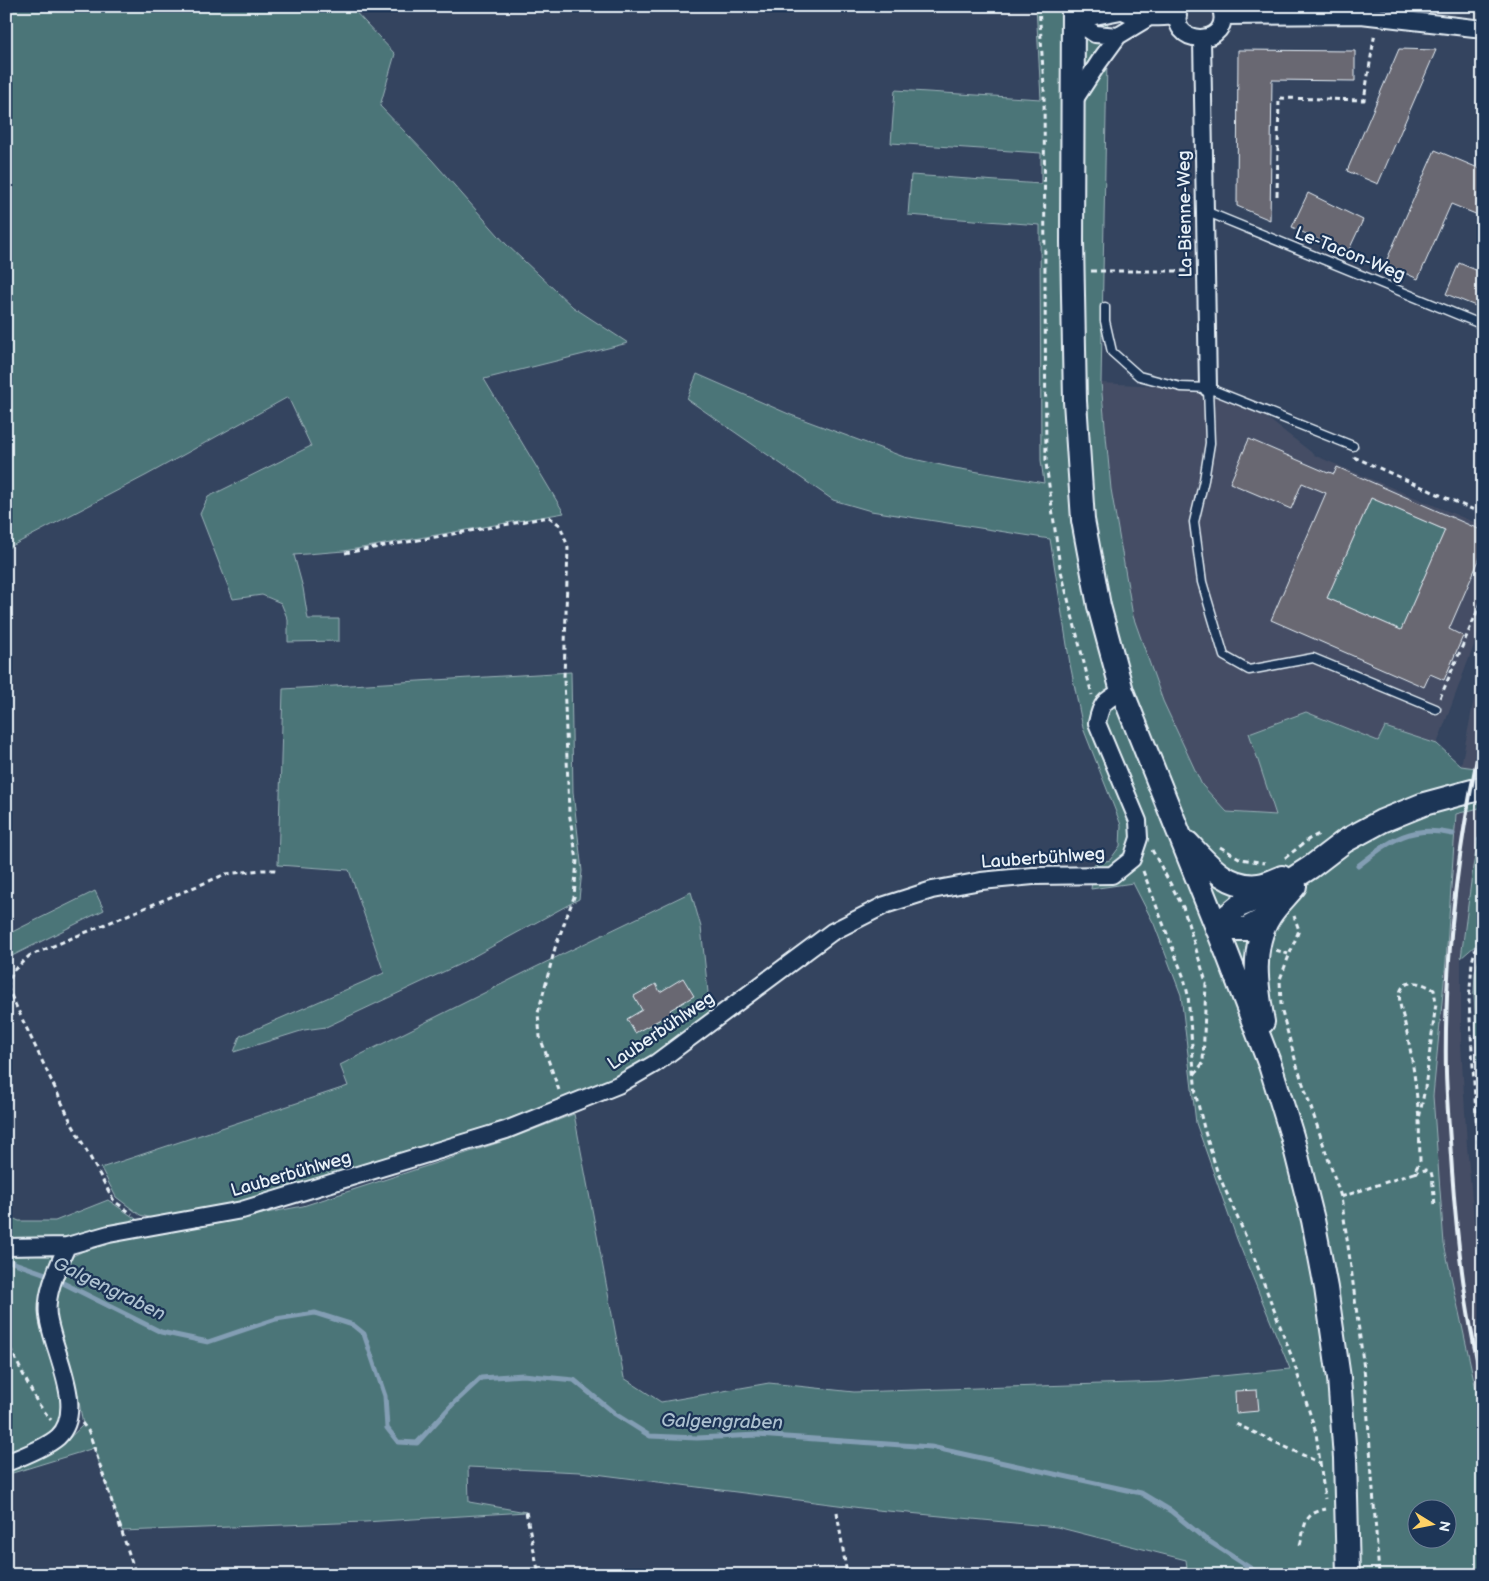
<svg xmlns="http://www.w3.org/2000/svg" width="1489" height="1581" font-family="'Balsamiq Sans',sans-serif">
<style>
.built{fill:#444e65}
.green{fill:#4c7478;stroke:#9ab2b8;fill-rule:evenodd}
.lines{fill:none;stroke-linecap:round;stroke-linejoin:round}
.stream{stroke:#839eb4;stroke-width:5}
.building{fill:#696772;stroke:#e8f1f8;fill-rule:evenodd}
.service-casing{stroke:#e8f1f8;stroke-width:11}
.minor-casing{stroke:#e8f1f8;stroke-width:20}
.secondary-casing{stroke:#e8f1f8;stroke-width:26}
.path{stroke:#e8f1f8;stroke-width:3;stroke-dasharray:5 4;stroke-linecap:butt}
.service{stroke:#1d3557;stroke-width:8}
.minor{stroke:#1d3557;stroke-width:16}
.secondary{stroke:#1d3557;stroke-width:22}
.rail{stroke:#e8f1f8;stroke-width:4}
.labels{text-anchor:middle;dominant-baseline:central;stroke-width:4.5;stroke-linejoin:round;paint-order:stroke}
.street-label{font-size:18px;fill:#e8f1f8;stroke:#1d3557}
.water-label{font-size:19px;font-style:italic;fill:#adc1d0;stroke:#1d3557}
</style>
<rect width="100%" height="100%" fill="#34445f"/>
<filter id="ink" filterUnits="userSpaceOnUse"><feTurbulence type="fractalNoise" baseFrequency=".02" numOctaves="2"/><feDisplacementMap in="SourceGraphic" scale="10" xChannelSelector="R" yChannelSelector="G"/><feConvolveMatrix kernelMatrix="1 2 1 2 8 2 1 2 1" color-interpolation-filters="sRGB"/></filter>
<g filter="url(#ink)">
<path class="built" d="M 1101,383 L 1231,390 L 1316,456 L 1483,526 L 1483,621 L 1437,744 L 1409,769 L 1276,815 L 1227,812 L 1202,785 L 1163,701 L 1133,616 L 1111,489 Z
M 1483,652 L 1483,815 L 1473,867 L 1461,958 L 1461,1044 L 1467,1146 L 1478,1261 L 1483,1288 L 1483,1421 L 1444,1244 L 1433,1096 L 1446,961 L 1456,814 L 1461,813 L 1468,767 L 1461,766 Z"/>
<path class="green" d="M 6,6 L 350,6 L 395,54 L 380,106 L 432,160 L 506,244 L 573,307 L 628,343 L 484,379 L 564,513 L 344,551 L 294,555 L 303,588 L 308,619 L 339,619 L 339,641 L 288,642 L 288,620 L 281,603 L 262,595 L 233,599 L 200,514 L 208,497 L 311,446 L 288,397 L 147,475 L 6,549 Z
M 1036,6 L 1108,6 L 1101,383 L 1111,489 L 1133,616 L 1163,701 L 1202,785 L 1227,812 L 1276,815 L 1249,733 L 1306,712 L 1378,741 L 1385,727 L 1437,744 L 1461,766 L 1483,769 L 1483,807 L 1456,814 L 1446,961 L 1433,1096 L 1444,1244 L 1483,1421 L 1483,1575 L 1188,1575 L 1186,1560 L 1057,1527 L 877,1510 L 580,1472 L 468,1467 L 469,1502 L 526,1512 L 365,1522 L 122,1531 L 94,1448 L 6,1475 L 6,1469 L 63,1444 L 83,1425 L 78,1396 L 60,1342 L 53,1313 L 62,1272 L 73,1256 L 94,1246 L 303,1206 L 507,1140 L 574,1114 L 624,1378 L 661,1402 L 769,1383 L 854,1392 L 1163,1382 L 1290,1369 L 1237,1239 L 1196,1123 L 1181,995 L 1154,924 L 1133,883 L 1091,889 L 1094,864 L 1110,860 L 1120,846 L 1121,825 L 1083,728 L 1070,664 L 1050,539 L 871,511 L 833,500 L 687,399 L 697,374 L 791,415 L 904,457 L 955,468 L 1044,483 L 1041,460 L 1040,225 L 908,215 L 911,175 L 1041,184 L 1041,153 L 891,143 L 895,90 L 1041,99 ZM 1416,1508 L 1446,1508 L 1446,1538 L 1416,1538 Z
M 1371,498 L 1445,530 L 1401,630 L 1327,598 Z
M 571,672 L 573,792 L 582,871 L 579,899 L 458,965 L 326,1027 L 304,1030 L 234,1052 L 240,1036 L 384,973 L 349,870 L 278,865 L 283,689 Z
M 1483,815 L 1483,939 L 1461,958 L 1473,867 Z
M 95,891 L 104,910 L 6,959 L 6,935 Z
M 691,892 L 701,927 L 710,1011 L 657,1054 L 595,1088 L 383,1163 L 242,1207 L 164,1221 L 140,1215 L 116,1197 L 101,1168 L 348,1086 L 340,1065 L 534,968 Z
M 1483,944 L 1483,1178 L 1474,994 L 1475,973 Z
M 108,1200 L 142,1223 L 61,1238 L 6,1241 L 6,1215 L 19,1221 L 55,1221 Z
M 6,1254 L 28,1254 L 53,1256 L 56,1260 L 46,1288 L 65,1398 L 64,1414 L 54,1434 L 6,1459 Z"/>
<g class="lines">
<path class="stream" d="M 1479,840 L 1483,841
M 1358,866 C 1390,841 1410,824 1453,834
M 6,1260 L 43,1273 L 161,1332 L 208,1342 L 276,1319 L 315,1313 L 353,1325 L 364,1334 L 385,1396 L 387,1428 L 398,1442 L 417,1443 L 452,1405 L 481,1378 L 523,1375 L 574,1380 L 615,1414 L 650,1436 L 697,1438 L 757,1435 L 931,1447 L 1141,1493 L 1171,1511 L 1204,1538 L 1261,1575"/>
</g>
<path class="building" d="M 1399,49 L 1436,50 L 1378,184 L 1347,171 Z
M 1238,50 L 1355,51 L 1355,81 L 1272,80 L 1270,220 L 1237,206 Z
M 1435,150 L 1483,170 L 1483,217 L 1451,204 L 1418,279 L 1385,264 Z
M 1308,193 L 1363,220 L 1347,254 L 1292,227 Z
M 1459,263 L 1483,273 L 1483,309 L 1446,294 Z
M 1249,439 L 1328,473 L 1329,472 L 1334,474 L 1337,467 L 1483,531 L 1483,551 L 1449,629 L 1463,636 L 1444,680 L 1430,674 L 1424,687 L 1271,620 L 1326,493 L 1302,483 L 1291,509 L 1230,483 ZM 1371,498 L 1445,530 L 1401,630 L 1327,598 Z
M 683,978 L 694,996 L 670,1010 L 672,1013 L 635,1033 L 627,1019 L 642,1010 L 634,996 L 656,984 L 660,992 Z
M 1257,1390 L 1259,1411 L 1236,1413 L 1235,1391 Z"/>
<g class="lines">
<defs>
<path id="service" d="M 1205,211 L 1483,325
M 1105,307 L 1105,321 L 1112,352 L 1139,376 L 1181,387 L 1208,388 L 1353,446
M 1208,388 L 1210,443 L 1204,480 L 1194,522 L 1202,582 L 1224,656 L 1249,670 L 1313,658 L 1436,709"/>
<path id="minor" d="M 1114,6 C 1134,20 1155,18 1178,16
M 1180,6 C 1163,48 1237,49 1220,6
M 1223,16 L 1361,15 L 1483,29
M 1074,20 L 1095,34 L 1118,36
M 1074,20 L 1121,11
M 1202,39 L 1208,388
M 1073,102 L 1099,62 L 1118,36 L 1148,18
M 6,1247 L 67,1246 L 109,1234 L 242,1210 L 506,1130 L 618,1085 L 656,1063 L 832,932 L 885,905 L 932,890 L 981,881 L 1033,876 L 1112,875 L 1132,859 L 1139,838 L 1138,821 L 1097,723 C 1101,703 1104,701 1122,691
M 6,1463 C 19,1458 48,1446 58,1437 C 87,1409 52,1350 48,1316 C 45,1293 58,1267 67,1246"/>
<path id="secondary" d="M 1073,6 L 1072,242 L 1075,401 L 1083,520 L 1099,606 L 1122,691 L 1227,953 L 1270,1065 L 1292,1136 L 1313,1220 L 1326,1288 L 1339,1378 L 1345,1458 L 1348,1575
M 1188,843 C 1208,864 1227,889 1259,885 C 1267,884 1275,880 1282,877
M 1216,925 L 1239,906 L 1269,894 L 1311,867 L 1345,841 L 1382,821 L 1424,804 L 1483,788
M 1217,929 L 1246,929 L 1270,916
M 1263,1022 C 1257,988 1250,947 1270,916 C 1277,905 1287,896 1295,886"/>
</defs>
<use href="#service" class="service-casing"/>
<use href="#minor" class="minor-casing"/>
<use href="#secondary" class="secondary-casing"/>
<path class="path" d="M 1039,6 L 1044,87 L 1046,463 L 1060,567 L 1092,695
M 1277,196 L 1279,98 L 1364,100 L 1375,32
M 1091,271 L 1190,271
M 1354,457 L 1483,514
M 345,553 L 549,517 L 560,525 L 568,547 L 564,678 L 569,812 L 577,860 L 574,897 L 555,948 L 538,1013 L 540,1037 L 560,1093
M 1440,698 L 1483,598
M 1220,847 L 1241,859 L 1265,863
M 1152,850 L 1183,907 L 1206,982 L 1203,1063 L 1194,1075
M 1285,858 L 1309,839 L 1321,833
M 1143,871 L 1184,978 L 1188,995 L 1196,1096 L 1205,1132 L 1217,1171 L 1249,1244 L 1293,1360 L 1316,1433 L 1325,1499
M 1483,920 L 1472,962 L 1469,1002 L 1483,1228
M 1276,950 L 1288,954
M 7,987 L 13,971 L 29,956 L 226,874 L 262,870 L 278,870
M 7,987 L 72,1124 L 114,1201 L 132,1214
M 1281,1005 L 1280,979 L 1299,930 L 1294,916
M 1282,1012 L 1297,1066 L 1341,1197 L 1350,1260 L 1365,1377 L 1379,1575
M 1414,1173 L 1425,1170 L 1431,1172 L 1432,1176 L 1435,1205
M 1341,1197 L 1414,1173 L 1420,1161 L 1419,1119 L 1425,1088 L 1436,1003 L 1434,990 C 1426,984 1407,977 1401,990 C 1397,998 1402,1012 1404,1020 C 1412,1053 1416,1085 1419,1119
M 6,1340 L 37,1402 L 51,1420
M 82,1423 L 89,1432 L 136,1575
M 1236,1424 L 1320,1463
M 526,1512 L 539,1575
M 837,1512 L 847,1575
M 1300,1545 C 1306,1525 1302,1514 1326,1509"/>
<use href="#service" class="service"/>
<use href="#minor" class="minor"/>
<use href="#secondary" class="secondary"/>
<path class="rail" d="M 1483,731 C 1458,842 1444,958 1446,1073 C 1447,1105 1450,1138 1452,1171 C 1457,1242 1465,1314 1483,1384"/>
</g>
</g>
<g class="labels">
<g class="street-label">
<text transform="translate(1185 214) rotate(-91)">La-Bienne-Weg</text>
<text transform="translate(1350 254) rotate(22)">Le-Tacon-Weg</text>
<text transform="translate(1043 858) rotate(-4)">Lauberbühlweg</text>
<text transform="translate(661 1031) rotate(-34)">Lauberbühlweg</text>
<text transform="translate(291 1174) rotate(-16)">Lauberbühlweg</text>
</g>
<g class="water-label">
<text transform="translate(109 1289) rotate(26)">Galgengraben</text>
<text transform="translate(722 1422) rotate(1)">Galgengraben</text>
</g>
</g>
<rect width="1489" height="1581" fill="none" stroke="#1d3557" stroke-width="25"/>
<rect x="12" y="12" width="1464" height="1556" fill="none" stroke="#e8f1f8" stroke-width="2" filter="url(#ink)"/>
<g transform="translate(1432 1524) rotate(100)"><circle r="24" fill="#1d3557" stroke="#6e8097"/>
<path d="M0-4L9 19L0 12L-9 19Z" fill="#ffd166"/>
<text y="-8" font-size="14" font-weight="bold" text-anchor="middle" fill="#e8f1f8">N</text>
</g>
</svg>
